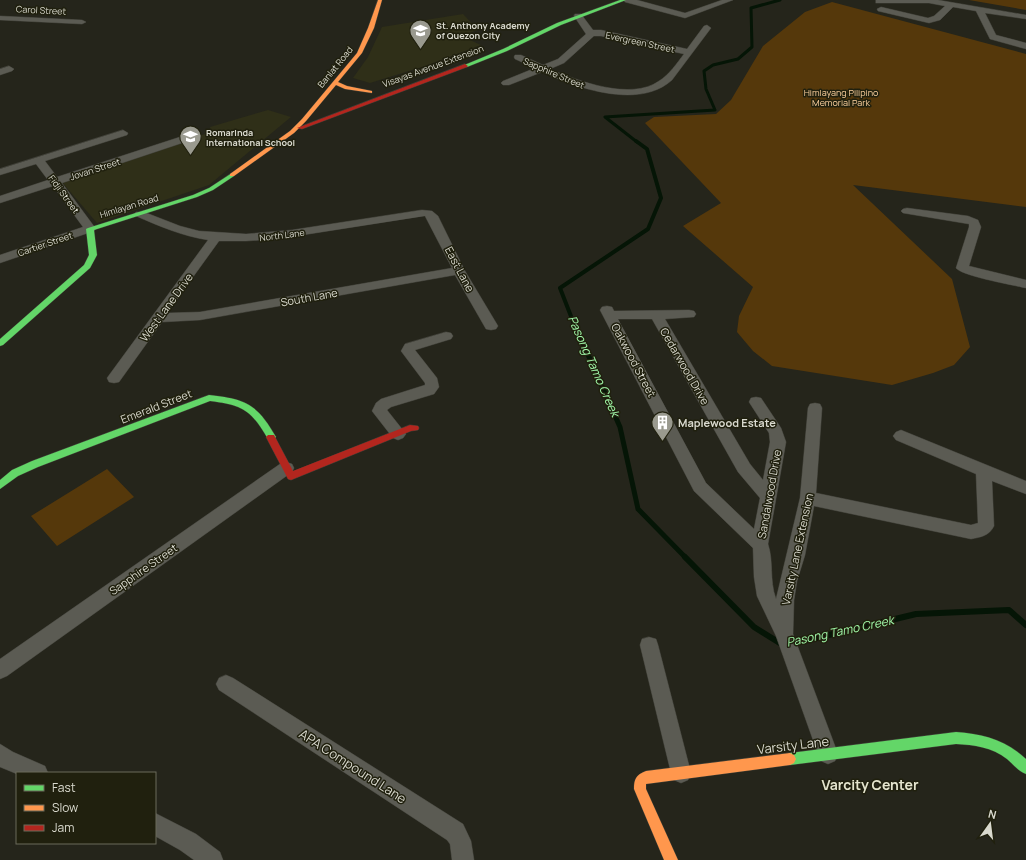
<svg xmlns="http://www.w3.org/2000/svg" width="1026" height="860" font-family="Manrope,sans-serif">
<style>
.built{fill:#2f2f18}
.green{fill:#55380b}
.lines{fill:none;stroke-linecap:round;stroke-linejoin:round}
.stream-far3{stroke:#051506;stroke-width:3}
.stream-far2{stroke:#051506;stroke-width:4}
.stream-far1{stroke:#051506;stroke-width:5}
.stream{stroke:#051506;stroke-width:6}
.street-casing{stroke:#3f3f37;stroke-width:1}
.fast-casing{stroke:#3f3f37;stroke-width:1}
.slow-casing{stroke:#3f3f37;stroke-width:1}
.jam-casing{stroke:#3f3f37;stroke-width:1}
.street{fill:#5b5b53;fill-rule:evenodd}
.fast{fill:#63d668;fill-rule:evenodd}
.slow{fill:#ff974d;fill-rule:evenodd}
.jam{fill:#b3261e;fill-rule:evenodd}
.labels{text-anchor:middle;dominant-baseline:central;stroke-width:3;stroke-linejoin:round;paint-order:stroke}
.far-street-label{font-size:9px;fill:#d9d9ce;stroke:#20200e}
.far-poi-label{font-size:9px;font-weight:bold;fill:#d9d9ce;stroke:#20200e;text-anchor:start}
.far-park-label{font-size:9px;fill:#fbcf9c;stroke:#20200e}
.street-label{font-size:11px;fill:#d9d9ce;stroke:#20200e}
.poi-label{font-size:11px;font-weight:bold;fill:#d9d9ce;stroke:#20200e;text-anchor:start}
.water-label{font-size:12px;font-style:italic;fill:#a1f9aa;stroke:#20200e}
.near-street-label{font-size:13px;fill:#d9d9ce;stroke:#20200e}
.near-neighbourhood-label{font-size:14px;font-weight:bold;fill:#e5e5ce;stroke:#20200e}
</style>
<rect width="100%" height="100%" fill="#25251b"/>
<path class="built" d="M 463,14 L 478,30 L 461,36 L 481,45 L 425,66 L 370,83 L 353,78 L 368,57 L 382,27 Z
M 268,110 L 291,117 L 209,185 L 97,223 L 61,181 L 211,132 L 210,127 Z"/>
<path class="green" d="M 969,0 L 1026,0 L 1026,10 Z
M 832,2 L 1026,54 L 1026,207 L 853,185 L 952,279 L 970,347 L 954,365 L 933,373 L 892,385 L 772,366 L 753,351 L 737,332 L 739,316 L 753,287 L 683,226 L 721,203 L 645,123 L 654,117 L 716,114 L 731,100 L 763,46 L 805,12 Z
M 107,469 L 134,497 L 57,546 L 31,516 Z"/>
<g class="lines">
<path class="stream-far3" d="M 637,142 L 605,117 L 715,110 L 706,89 L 704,71 L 713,65 L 738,59 L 752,47 L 751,8 L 780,0"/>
<path class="stream-far2" d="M 574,324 L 560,288 L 648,229 L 661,198 L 647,149 L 636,141"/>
<path class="stream-far1" d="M 574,323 L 620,427 L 638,509 L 686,558"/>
<path class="stream" d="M 685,557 L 754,627 L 783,645
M 791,644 L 916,614 L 1009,610 L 1026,625"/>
<defs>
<path id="street" d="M 624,0 L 637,0 L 685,13 L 722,0 L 733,0 L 685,18 L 625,2 Z
M 876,0 L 938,0 L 1026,15 L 1026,19 L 985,13 L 996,35 L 1026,43 L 1026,49 L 990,39 L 976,11 L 953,7 L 940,20 L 929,23 L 878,11 L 877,9 L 881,7 L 928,18 L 934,16 L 945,6 L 929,3 L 876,3 Z
M 575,14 L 581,14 L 593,30 L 601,30 L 687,49 L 704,26 L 707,25 L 711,28 L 672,80 C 639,110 577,88 542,72 L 509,85 L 503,85 L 501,83 L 503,81 L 535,68 L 515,59 L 514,57 L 515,55 L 521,55 L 543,65 L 558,59 L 586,34 L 574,16 ZM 594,36 L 601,36 L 684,54 C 677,63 669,75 659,81 C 631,101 578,81 550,69 L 564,63 Z
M 0,16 L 82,20 L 86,22 L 82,24 L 0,20 Z
M 9,66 L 14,69 L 12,71 L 0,75 L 0,69 Z
M 123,130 L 128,133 L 127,135 L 45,161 L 57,177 L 186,135 L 190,134 L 195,137 L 194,139 L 62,183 L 96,229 L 94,231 L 0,263 L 0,255 L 83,227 L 53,186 L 0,203 L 0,196 L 48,180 L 36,164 L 0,175 L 0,169 Z
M 907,208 L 968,216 L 978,220 L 981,227 L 969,266 L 1026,280 L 1026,288 C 1013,285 962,276 956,268 L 969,227 L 969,224 L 903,213 L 901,211 L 903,209 Z
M 422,210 L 432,211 L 438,216 L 465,271 L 498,326 L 496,329 L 491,330 L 486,329 L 455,275 L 200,320 L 162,322 L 119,382 L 114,383 L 109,382 L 107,378 L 208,240 C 182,236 159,226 136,216 L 134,214 L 136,212 L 144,212 L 180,226 L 199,231 L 246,234 L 292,230 ZM 425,216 L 452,268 L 200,312 L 167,313 L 219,241 L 246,241 L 277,239 Z
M 607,306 L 612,307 L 614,311 L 689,310 L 694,311 L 696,314 L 694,317 L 665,319 L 750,464 L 763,480 L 770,442 L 769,433 L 749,402 L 751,398 L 756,397 L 761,398 L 781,428 L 786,442 L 768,544 C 774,562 769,579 776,599 L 800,498 L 808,408 L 810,404 L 815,403 L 820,404 L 822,408 L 816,493 L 971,525 L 978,523 L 976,474 L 896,440 L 893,436 L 896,432 L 901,430 L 1026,481 L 1026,494 L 992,481 L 994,526 C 989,536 981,537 971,539 L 814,506 L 805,555 L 797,581 L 794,600 L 793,634 L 838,754 L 835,761 L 828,764 L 821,761 L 818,754 L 776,636 L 757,596 L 754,577 L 753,548 L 694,491 L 600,310 L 602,307 ZM 618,319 L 652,319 L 738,472 L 760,498 L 754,529 L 706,483 Z
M 446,332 L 451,333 L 453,336 L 451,339 L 415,350 L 437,378 L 439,387 L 434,394 L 391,407 L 387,410 L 406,434 L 403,438 L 398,440 L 393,438 L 372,411 L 376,403 L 381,399 L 425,385 L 425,383 L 401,351 L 405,344 Z
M 286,462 L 292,464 L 294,468 L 292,472 L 7,676 L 0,679 L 0,659 L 280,464 Z
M 649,637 L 656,639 L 658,645 L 691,773 L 688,780 L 681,783 L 674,780 L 671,773 L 640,645 L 642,639 Z
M 226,675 L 233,678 L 463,824 L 471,841 L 474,860 L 452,860 L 450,844 L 447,840 L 219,690 L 216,684 L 219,678 Z
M 0,744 L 13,752 L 45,766 L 48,773 L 17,773 L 17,774 L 0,767 Z
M 155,813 L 196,834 L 220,852 L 223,860 L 194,860 L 180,850 L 155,836 Z"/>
<path id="fast" d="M 620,0 L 626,0 L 561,25 L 507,51 L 467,67 L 462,66 L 503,49 L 557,23 Z
M 232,173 L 234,174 L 234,176 L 213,190 L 197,197 L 94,230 L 97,255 L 90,268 L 3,345 L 0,346 L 0,339 L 84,265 L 89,255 L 86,229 L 88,228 L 193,195 L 209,188 Z
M 209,395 C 246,399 257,404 276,437 L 274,439 L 268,439 C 251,410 243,405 210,401 L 38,467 L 18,476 L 0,489 L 0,480 L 12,470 L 32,461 Z
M 956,732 C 983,734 1006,740 1026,759 L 1026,774 C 1018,771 1013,764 1007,759 C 992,747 974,745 956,744 L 790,765 L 786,763 L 784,759 L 786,755 L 790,753 Z"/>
<path id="slow" d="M 378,0 L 382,0 L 374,28 L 362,53 L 338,82 L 347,86 L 372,91 L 372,93 L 345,89 L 336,85 L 306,121 L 294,133 L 234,176 L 230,176 L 230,174 L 290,131 L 302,119 L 357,53 L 368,28 Z
M 790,753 L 794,755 L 796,759 L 794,763 L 790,765 L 646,784 L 646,789 L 678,860 L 664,860 L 634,789 C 634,779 636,775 646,771 Z"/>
<path id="jam" d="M 465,64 L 468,66 L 467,67 L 302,129 L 297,128 Z
M 410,425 L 418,426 L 419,428 L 418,430 L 411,431 L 291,480 L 288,479 L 266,437 L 268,435 L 274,435 L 293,471 Z"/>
</defs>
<use href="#street" class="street-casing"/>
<use href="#fast" class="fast-casing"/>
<use href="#slow" class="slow-casing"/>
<use href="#jam" class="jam-casing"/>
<use href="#street" class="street"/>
<use href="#fast" class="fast"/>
<use href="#slow" class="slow"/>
<use href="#jam" class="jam"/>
</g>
<defs>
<symbol id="school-pin" viewBox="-11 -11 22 30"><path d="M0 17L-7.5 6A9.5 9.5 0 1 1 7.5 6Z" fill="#9a9a8f" stroke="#20200e"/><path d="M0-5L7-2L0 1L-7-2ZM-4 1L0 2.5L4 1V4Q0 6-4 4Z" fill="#fff"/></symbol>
<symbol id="building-pin" viewBox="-11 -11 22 30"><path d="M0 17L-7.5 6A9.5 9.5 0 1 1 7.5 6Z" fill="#9a9a8f" stroke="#20200e"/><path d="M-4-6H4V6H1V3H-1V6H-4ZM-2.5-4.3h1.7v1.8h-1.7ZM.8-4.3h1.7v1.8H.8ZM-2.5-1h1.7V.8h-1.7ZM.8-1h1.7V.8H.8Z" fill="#fff"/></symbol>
</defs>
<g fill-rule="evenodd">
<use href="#school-pin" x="408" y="18" width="25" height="34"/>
<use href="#school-pin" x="178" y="124" width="25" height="34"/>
<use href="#building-pin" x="650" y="410" width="25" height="34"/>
</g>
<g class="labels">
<g class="far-street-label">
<text transform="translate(41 10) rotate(3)">Carol Street</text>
<text transform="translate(640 42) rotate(12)">Evergreen Street</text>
<text transform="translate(433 66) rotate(-20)">Visayas Avenue Extension</text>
<text transform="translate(335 67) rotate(-51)">Banlat Road</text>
<text transform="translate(554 73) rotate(23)">Sapphire Street</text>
<text transform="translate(95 169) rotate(-18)">Jovan Street</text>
<text transform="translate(64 194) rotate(54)">Fidji Street</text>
<text transform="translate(129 206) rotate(-17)">Himlayan Road</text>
<text transform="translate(282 235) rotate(-7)">North Lane</text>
<text transform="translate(45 244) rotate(-19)">Cartier Street</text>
</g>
<g class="far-poi-label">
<text x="436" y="25">St. Anthony Academy<tspan x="436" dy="10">of Quezon City</tspan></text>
<text x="206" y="132">Romarinda<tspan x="206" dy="10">International School</tspan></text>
</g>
<g class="far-park-label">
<text x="841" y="92">Himlayang Pilipino<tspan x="841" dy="10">Memorial Park</tspan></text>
</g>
<g class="street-label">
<text transform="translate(460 269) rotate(62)">East Lane</text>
<text transform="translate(309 297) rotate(-10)">South Lane</text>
<text transform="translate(166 307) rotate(-54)">West Lane Drive</text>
<text transform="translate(634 360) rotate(62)">Oakwood Street</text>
<text transform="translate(685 366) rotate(60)">Cedarwood Drive</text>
<text transform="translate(156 406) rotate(-21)">Emerald Street</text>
<text transform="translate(769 494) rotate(-80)">Sandalwood Drive</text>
<text transform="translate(797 549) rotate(-78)">Varsity Lane Extension</text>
<text transform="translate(143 569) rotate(-35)">Sapphire Street</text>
</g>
<g class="poi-label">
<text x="678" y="422">Maplewood Estate</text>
</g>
<g class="water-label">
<text transform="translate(594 366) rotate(66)">Pasong Tamo Creek</text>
<text transform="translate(840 631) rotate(-12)">Pasong Tamo Creek</text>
</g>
<g class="near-street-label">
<text transform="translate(793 745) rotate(-7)">Varsity Lane</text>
<text transform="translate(353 766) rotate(33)">APA Compound Lane</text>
</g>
<g class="near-neighbourhood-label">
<text x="870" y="784">Varcity Center</text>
</g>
</g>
<rect x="16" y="772" width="140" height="72" fill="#20200e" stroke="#6a6a5b"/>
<rect x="24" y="785" width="20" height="6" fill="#63d668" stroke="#6a6a5b"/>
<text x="52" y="792" font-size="12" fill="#d9d9ce">Fast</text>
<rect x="24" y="805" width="20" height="6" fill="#ff974d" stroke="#6a6a5b"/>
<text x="52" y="812" font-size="12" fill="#d9d9ce">Slow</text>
<rect x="24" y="825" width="20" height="6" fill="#b3261e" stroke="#6a6a5b"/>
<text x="52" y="832" font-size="12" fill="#d9d9ce">Jam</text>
<g transform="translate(990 824) rotate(14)" stroke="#20200e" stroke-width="3" paint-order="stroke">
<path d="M0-3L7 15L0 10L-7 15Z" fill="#d9d9ce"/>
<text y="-6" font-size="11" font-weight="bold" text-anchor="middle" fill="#d9d9ce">N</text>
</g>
</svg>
